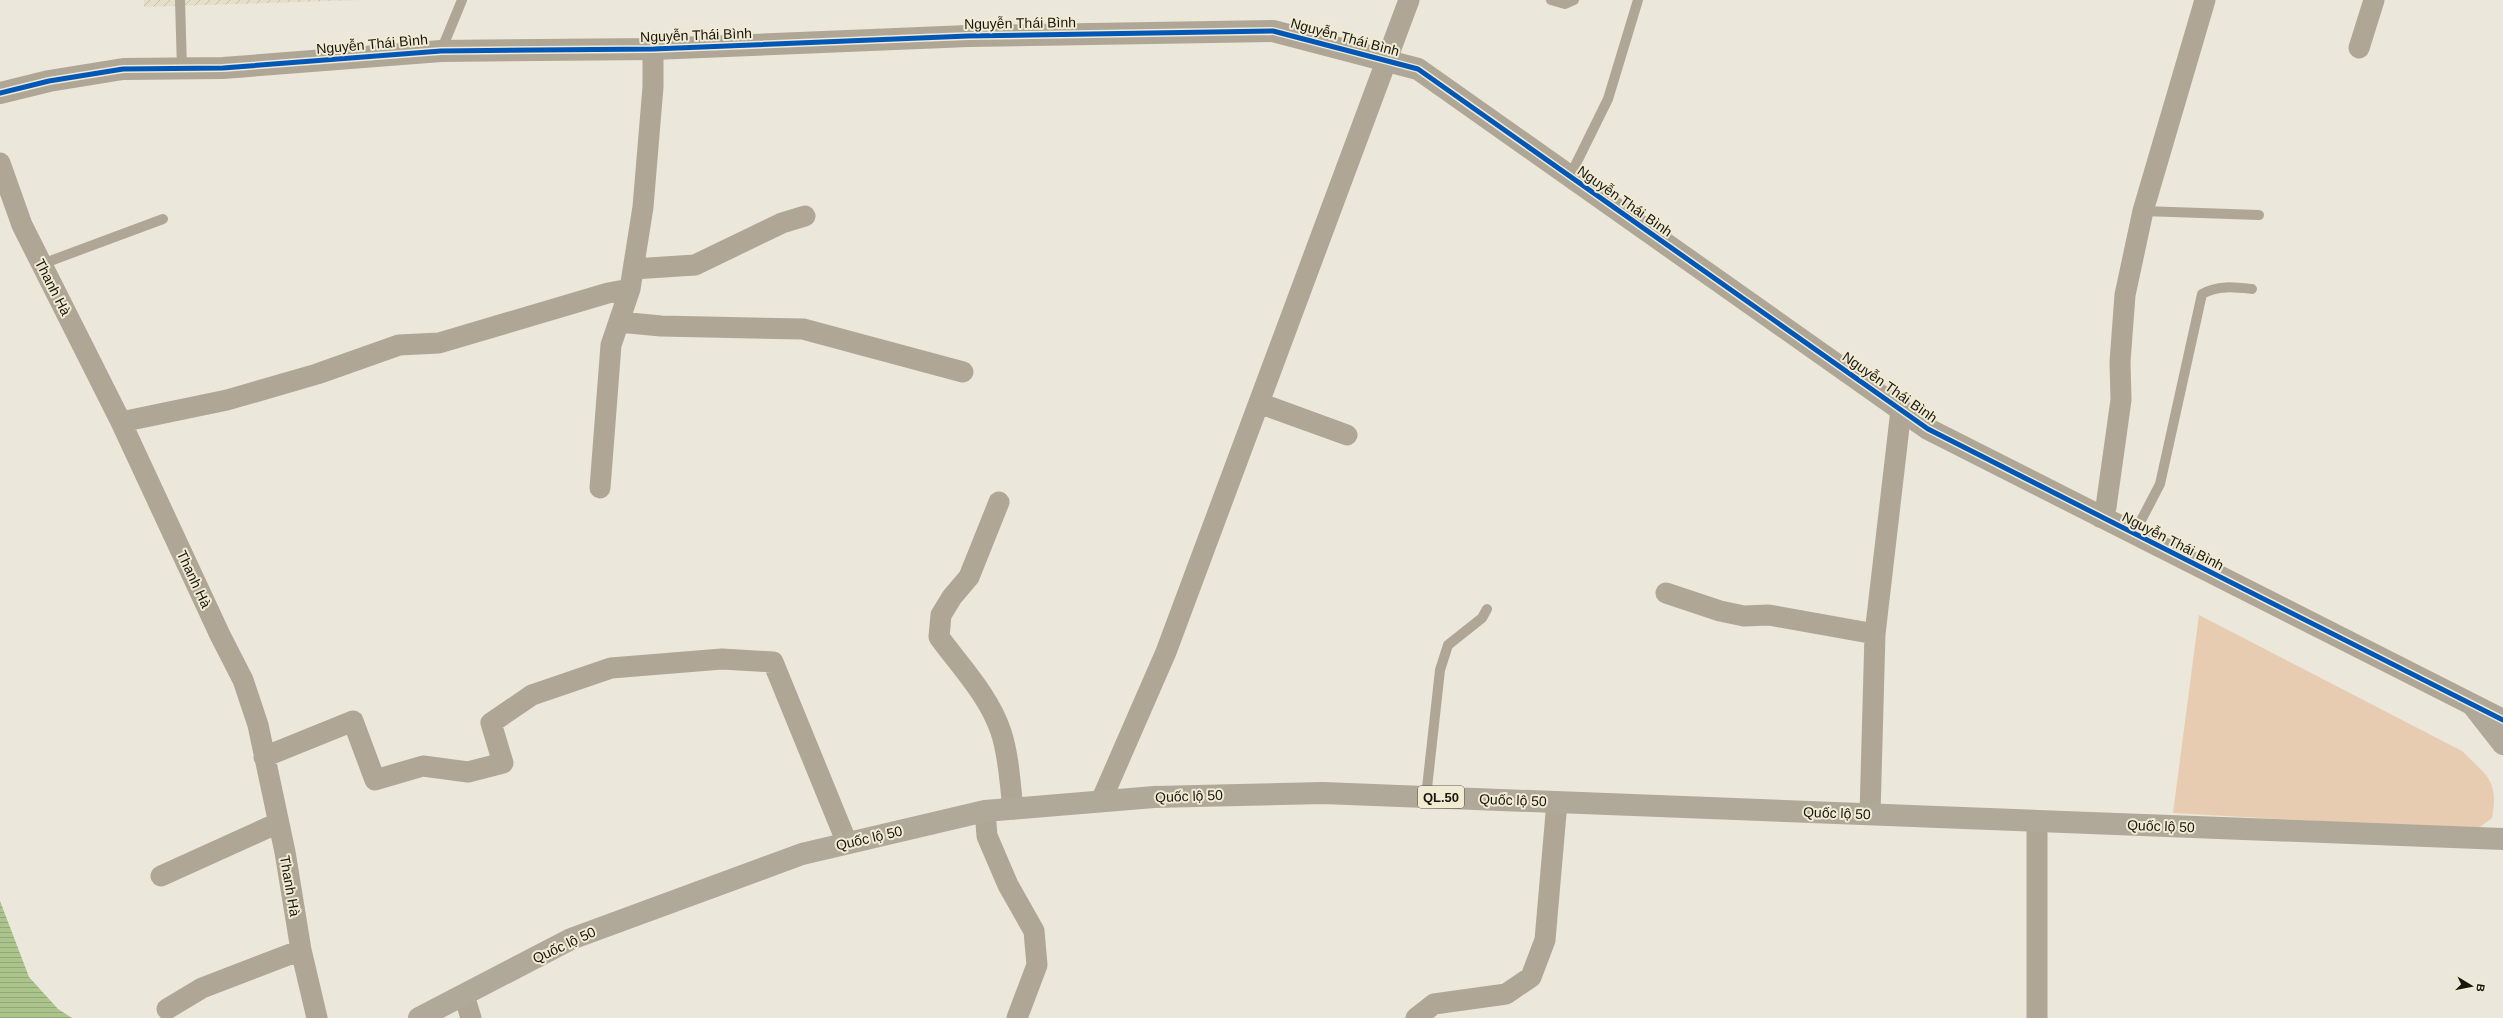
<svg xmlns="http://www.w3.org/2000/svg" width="2503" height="1018" font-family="Arial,sans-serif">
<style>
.industrial{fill:url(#industrial-furrows)}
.green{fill:#e8ccb2}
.water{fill:url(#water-rules)}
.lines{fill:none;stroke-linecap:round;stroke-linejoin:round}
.service{stroke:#afa696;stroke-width:10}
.minor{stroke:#afa696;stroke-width:21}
.tertiary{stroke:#afa696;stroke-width:22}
.primary{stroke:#b0a999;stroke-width:22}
.cycleway-casing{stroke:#f1ebd4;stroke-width:8}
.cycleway{stroke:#0057b8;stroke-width:5}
.labels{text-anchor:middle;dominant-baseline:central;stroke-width:4;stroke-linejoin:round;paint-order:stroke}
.shield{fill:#f1ebd4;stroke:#585549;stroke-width:1}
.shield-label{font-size:13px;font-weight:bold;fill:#17150d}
.street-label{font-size:14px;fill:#17150d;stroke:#f1ebd4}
</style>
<defs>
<pattern id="industrial-furrows" width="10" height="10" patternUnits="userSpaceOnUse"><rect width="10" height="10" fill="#e5dfc9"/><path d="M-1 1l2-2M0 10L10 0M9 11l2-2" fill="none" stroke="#c4beab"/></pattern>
<pattern id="water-rules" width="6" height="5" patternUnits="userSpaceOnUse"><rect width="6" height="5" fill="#abc48b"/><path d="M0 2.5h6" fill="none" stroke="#92a877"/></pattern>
</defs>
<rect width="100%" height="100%" fill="#ebe7da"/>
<path class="industrial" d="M 144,0 L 362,0 L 144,7 Z"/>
<path class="green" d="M 2199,615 L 2462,751 C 2487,776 2499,780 2492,818 L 2476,830 L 2173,813 Z"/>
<path class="water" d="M 0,901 L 29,977 L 58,1009 L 72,1018 L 0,1018 Z"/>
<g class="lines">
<path class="service" d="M 180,0 L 182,69
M 1551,0 L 1565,4 L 1574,0
M 441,51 L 462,0
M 1570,176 L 1608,99 L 1638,0
M 2143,211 L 2259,215
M 42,264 L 163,219
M 2134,534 L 2160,484 L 2202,294 C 2218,285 2234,287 2252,289
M 1426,797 L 1440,670 L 1448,645 L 1482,618 L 1487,609"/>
<path class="minor" d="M 2359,48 L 2374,0
M 0,163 L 22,225 L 121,422 L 220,635 L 243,680 L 258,725 L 285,852 L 301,950 L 317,1018
M 633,269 L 695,265 L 782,223 L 805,216
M 619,322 L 661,326 L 803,329 L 963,372
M 1259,403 L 1347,435
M 121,422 L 227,400 L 317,374 L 399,345 L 439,343 L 608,293 L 630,289
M 600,488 L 611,345 L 630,289 L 643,207 L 653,87 L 653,49
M 999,502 L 969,577 L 952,597 L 941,615 L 939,637 C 961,667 989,696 1001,732 C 1009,756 1010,784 1013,809
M 2100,517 L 2106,507 L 2121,400 L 2120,362 L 2125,295 L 2143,211 L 2205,0
M 1666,593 L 1720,611 L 1744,616 L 1769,615 L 1875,634
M 264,757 L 353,721 L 375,780 L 423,766 L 468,772 L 503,763 L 491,723 L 532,695 L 611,668 L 722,659 L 773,662 L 847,843
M 1101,801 L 1166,652 L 1409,0
M 985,811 L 987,836 L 1008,885 L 1034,931 L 1037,965 L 1017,1018
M 1870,814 L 1875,634 L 1901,410
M 161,876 L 278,823
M 464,995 L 471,1018
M 167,1009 L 202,988 L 301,950
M 1416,1018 L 1434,1004 L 1506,994 L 1531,977 L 1545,940 L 1557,802
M 2037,1018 L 2037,821"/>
<path class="tertiary" d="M 0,93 L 49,81 L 123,69 L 223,68 L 441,51 L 653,49 L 968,36 L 1273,31 L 1418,69 L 1928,429 L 2503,720"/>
<path class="primary" d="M 2474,707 L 2503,744
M 419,1018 L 571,939 L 802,854 L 985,811 L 1154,797 L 1323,793 L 2503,839"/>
<defs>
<path id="cycleway" d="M 0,93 L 49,81 L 123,69 L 223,68 L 441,51 L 653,49 L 968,36 L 1273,31 L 1418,69 L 1928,429 L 2503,720"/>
</defs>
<use href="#cycleway" class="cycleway-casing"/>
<use href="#cycleway" class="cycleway"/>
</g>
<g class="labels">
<rect class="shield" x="1418" y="786" width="46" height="22" rx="3"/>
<g class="shield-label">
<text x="1441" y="797">QL.50</text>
</g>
<g class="street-label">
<text transform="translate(1020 23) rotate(-1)">Nguyễn Thái Bình</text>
<text transform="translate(696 35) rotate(-2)">Nguyễn Thái Bình</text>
<text transform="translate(1345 37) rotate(15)">Nguyễn Thái Bình</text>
<text transform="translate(372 44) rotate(-5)">Nguyễn Thái Bình</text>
<text transform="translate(1625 201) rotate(35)">Nguyễn Thái Bình</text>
<text transform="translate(53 287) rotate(63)">Thanh Hà</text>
<text transform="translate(1890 387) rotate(35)">Nguyễn Thái Bình</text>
<text transform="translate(2173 541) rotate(27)">Nguyễn Thái Bình</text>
<text transform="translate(194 579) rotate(65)">Thanh Hà</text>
<text transform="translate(1189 796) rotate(-2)">Quốc lộ 50</text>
<text transform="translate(1513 800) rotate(2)">Quốc lộ 50</text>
<text transform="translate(1837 813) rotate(2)">Quốc lộ 50</text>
<text transform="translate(2161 826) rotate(2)">Quốc lộ 50</text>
<text transform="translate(869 838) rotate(-13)">Quốc lộ 50</text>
<text transform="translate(290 886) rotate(80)">Thanh Hà</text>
<text transform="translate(564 945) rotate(-25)">Quốc lộ 50</text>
</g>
</g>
<g transform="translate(2471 986) rotate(100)" stroke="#f1ebd4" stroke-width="3" paint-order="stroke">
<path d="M0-3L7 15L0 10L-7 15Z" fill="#17150d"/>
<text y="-6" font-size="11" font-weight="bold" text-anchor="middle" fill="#17150d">B</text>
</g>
</svg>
